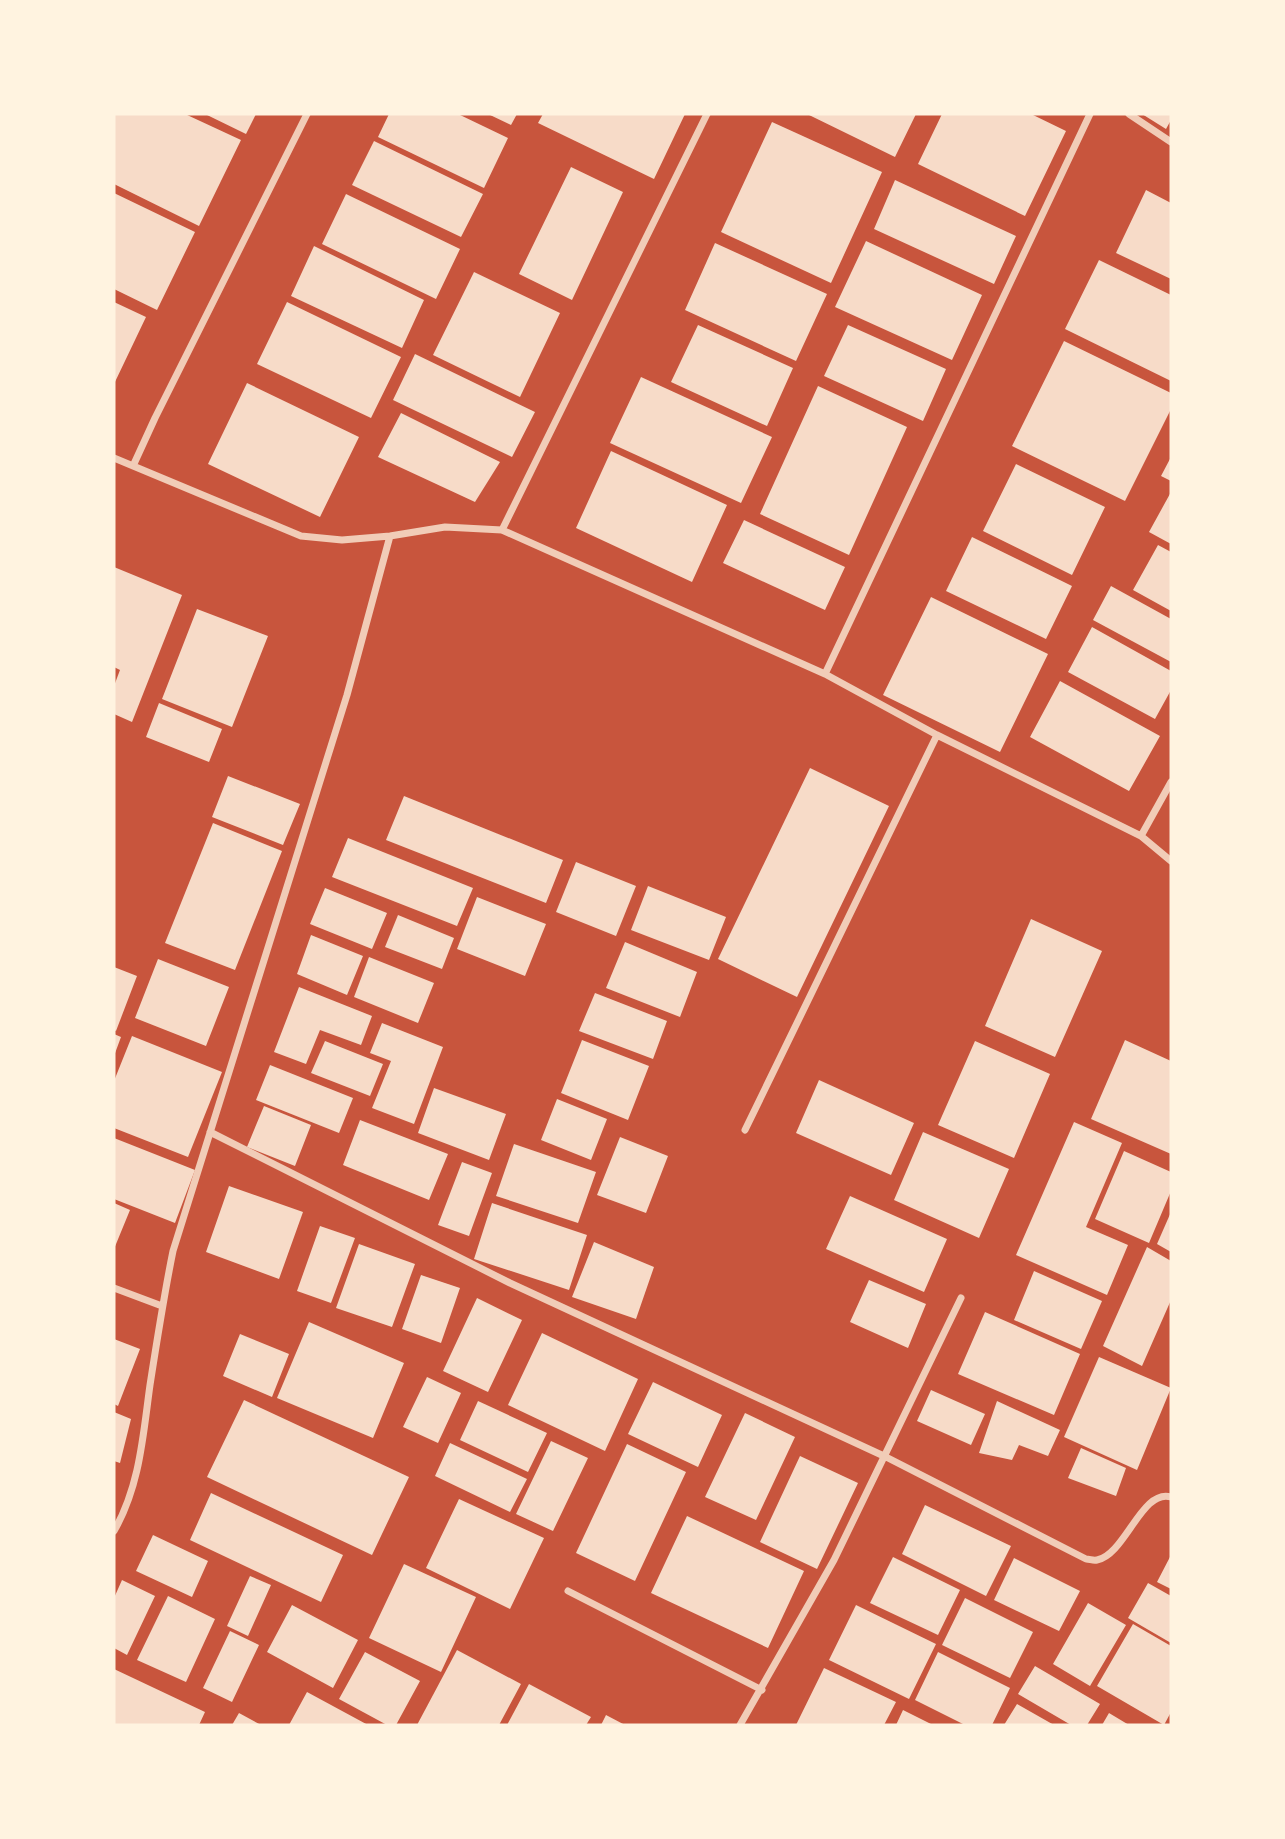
<svg xmlns="http://www.w3.org/2000/svg" width="1285" height="1839" font-family="'Roboto Serif',serif">
<style>
.building{fill:#f7dbc8}
.lines{fill:none;stroke-linecap:round;stroke-linejoin:round}
.minor{stroke:#f1ccb7;stroke-width:7}
</style>
<rect width="100%" height="100%" fill="#c8553d"/>
<path class="building" d="M 114,114 L 185,114 L 241,140 L 199,226 L 114,184 Z
M 205,114 L 256,114 L 246,134 Z
M 389,114 L 458,114 L 508,138 L 484,188 L 378,137 Z
M 488,114 L 517,114 L 511,125 Z
M 543,114 L 685,114 L 654,179 L 538,123 Z
M 807,114 L 916,114 L 895,157 Z
M 942,114 L 1031,114 L 1066,131 L 1025,216 L 918,164 Z
M 1142,114 L 1171,114 L 1171,120 L 1166,129 Z
M 772,122 L 882,172 L 831,283 L 721,232 Z
M 374,141 L 483,194 L 461,237 L 352,185 Z
M 571,167 L 623,192 L 572,300 L 519,274 Z
M 895,180 L 1016,236 L 994,284 L 874,229 Z
M 1146,190 L 1171,203 L 1171,279 L 1116,253 Z
M 114,193 L 195,232 L 157,310 L 114,289 Z
M 346,194 L 460,249 L 436,299 L 322,244 Z
M 866,241 L 982,295 L 952,360 L 835,307 Z
M 715,243 L 827,294 L 796,361 L 685,310 Z
M 314,246 L 424,300 L 402,348 L 291,296 Z
M 1099,260 L 1171,295 L 1171,381 L 1065,329 Z
M 474,272 L 560,313 L 520,397 L 433,355 Z
M 114,302 L 146,317 L 114,384 Z
M 287,302 L 401,357 L 371,418 L 257,364 Z
M 698,325 L 793,368 L 767,426 L 671,382 Z
M 848,325 L 946,369 L 923,421 L 824,376 Z
M 1064,341 L 1171,393 L 1171,409 L 1125,501 L 1012,446 Z
M 415,354 L 535,412 L 512,457 L 393,400 Z
M 641,377 L 772,437 L 741,503 L 610,443 Z
M 247,383 L 359,437 L 320,517 L 208,464 Z
M 818,386 L 907,427 L 849,555 L 760,514 Z
M 401,413 L 500,462 L 475,502 L 378,457 Z
M 611,451 L 727,505 L 692,582 L 576,528 Z
M 1171,457 L 1171,481 L 1161,476 Z
M 1016,464 L 1105,507 L 1072,575 L 983,531 Z
M 1171,492 L 1171,544 L 1149,532 Z
M 744,520 L 845,567 L 825,610 L 723,563 Z
M 972,537 L 1072,586 L 1046,639 L 946,591 Z
M 1158,545 L 1171,552 L 1171,611 L 1133,590 Z
M 114,567 L 182,595 L 132,722 L 114,714 L 114,686 L 120,670 L 114,667 Z
M 1111,586 L 1171,619 L 1171,662 L 1093,620 Z
M 931,597 L 1048,654 L 1000,752 L 883,695 Z
M 197,609 L 268,636 L 232,727 L 162,699 Z
M 1092,627 L 1171,671 L 1171,690 L 1155,719 L 1068,672 Z
M 1060,681 L 1160,736 L 1129,791 L 1030,737 Z
M 159,703 L 222,729 L 209,762 L 146,737 Z
M 810,768 L 889,806 L 797,997 L 718,959 Z
M 228,776 L 300,804 L 283,845 L 212,817 Z
M 404,796 L 563,860 L 546,903 L 386,840 Z
M 213,823 L 282,851 L 235,970 L 165,943 Z
M 348,838 L 473,888 L 457,926 L 332,877 Z
M 576,862 L 636,886 L 616,936 L 556,912 Z
M 648,886 L 726,917 L 709,960 L 631,930 Z
M 325,888 L 387,913 L 372,949 L 310,924 Z
M 477,897 L 546,924 L 525,976 L 457,949 Z
M 398,915 L 454,938 L 442,969 L 385,947 Z
M 1031,919 L 1102,951 L 1055,1057 L 985,1026 Z
M 311,935 L 363,956 L 347,995 L 297,974 Z
M 625,942 L 697,972 L 680,1017 L 606,988 Z
M 369,957 L 434,983 L 418,1023 L 354,997 Z
M 158,959 L 229,987 L 206,1046 L 135,1018 Z
M 114,967 L 137,976 L 116,1031 L 114,1030 Z
M 299,987 L 372,1016 L 361,1045 L 320,1030 L 306,1064 L 274,1052 Z
M 595,993 L 667,1021 L 653,1059 L 579,1031 Z
M 382,1023 L 443,1047 L 414,1124 L 372,1108 L 391,1061 L 370,1053 Z
M 114,1034 L 121,1037 L 114,1056 Z
M 132,1036 L 222,1072 L 188,1157 L 114,1128 L 114,1081 Z
M 582,1040 L 649,1066 L 628,1120 L 561,1093 Z
M 1125,1040 L 1171,1061 L 1171,1154 L 1091,1119 Z
M 325,1041 L 383,1064 L 370,1096 L 311,1073 Z
M 975,1041 L 1050,1074 L 1014,1158 L 938,1125 Z
M 270,1065 L 353,1098 L 339,1133 L 256,1100 Z
M 819,1080 L 914,1123 L 891,1175 L 796,1133 Z
M 434,1088 L 506,1114 L 489,1160 L 418,1133 Z
M 557,1099 L 607,1119 L 591,1160 L 541,1140 Z
M 264,1106 L 311,1125 L 295,1166 L 247,1147 Z
M 360,1120 L 448,1154 L 429,1200 L 343,1165 Z
M 1074,1122 L 1122,1143 L 1086,1227 L 1128,1245 L 1107,1295 L 1016,1255 Z
M 923,1132 L 1009,1169 L 979,1238 L 894,1200 Z
M 620,1137 L 668,1156 L 646,1213 L 597,1195 Z
M 114,1138 L 195,1170 L 175,1223 L 114,1199 Z
M 514,1144 L 596,1172 L 578,1223 L 496,1196 Z
M 1124,1151 L 1171,1172 L 1171,1191 L 1149,1243 L 1095,1219 Z
M 462,1162 L 492,1173 L 469,1236 L 438,1225 Z
M 229,1186 L 303,1212 L 279,1279 L 206,1252 Z
M 850,1196 L 947,1239 L 924,1292 L 826,1249 Z
M 114,1203 L 130,1210 L 114,1249 Z
M 492,1203 L 587,1235 L 569,1290 L 474,1259 Z
M 1171,1212 L 1171,1252 L 1157,1244 Z
M 320,1226 L 355,1238 L 331,1303 L 297,1291 Z
M 594,1242 L 654,1267 L 636,1319 L 572,1297 Z
M 359,1244 L 415,1264 L 392,1327 L 336,1308 Z
M 1147,1247 L 1171,1261 L 1171,1300 L 1142,1366 L 1103,1346 Z
M 1034,1271 L 1102,1301 L 1081,1349 L 1014,1320 Z
M 421,1275 L 460,1288 L 441,1343 L 402,1329 Z
M 869,1280 L 926,1304 L 908,1348 L 850,1322 Z
M 477,1298 L 522,1320 L 488,1392 L 443,1371 Z
M 985,1312 L 1080,1354 L 1054,1415 L 958,1374 Z
M 309,1322 L 404,1363 L 373,1438 L 277,1398 Z
M 542,1333 L 638,1379 L 605,1451 L 508,1405 Z
M 240,1334 L 289,1354 L 272,1397 L 223,1376 Z
M 114,1339 L 140,1349 L 118,1406 L 114,1404 Z
M 1099,1357 L 1171,1388 L 1137,1470 L 1064,1437 Z
M 427,1377 L 461,1393 L 438,1443 L 403,1427 Z
M 653,1382 L 722,1415 L 698,1467 L 628,1434 Z
M 931,1390 L 985,1414 L 971,1445 L 917,1421 Z
M 244,1400 L 409,1477 L 372,1555 L 207,1477 Z
M 478,1401 L 547,1433 L 528,1472 L 460,1440 Z
M 997,1401 L 1060,1430 L 1048,1456 L 1019,1445 L 1012,1460 L 979,1453 Z
M 114,1412 L 131,1419 L 120,1463 L 114,1461 Z
M 745,1413 L 795,1437 L 756,1520 L 705,1497 Z
M 551,1441 L 588,1458 L 553,1531 L 516,1514 Z
M 450,1443 L 527,1479 L 510,1512 L 435,1476 Z
M 627,1444 L 686,1472 L 635,1581 L 576,1553 Z
M 1081,1448 L 1126,1468 L 1116,1496 L 1068,1478 Z
M 800,1456 L 858,1483 L 817,1569 L 760,1542 Z
M 211,1493 L 343,1555 L 321,1602 L 190,1540 Z
M 459,1499 L 544,1538 L 510,1609 L 426,1568 Z
M 925,1505 L 1011,1546 L 986,1596 L 902,1554 Z
M 687,1516 L 804,1571 L 768,1648 L 651,1593 Z
M 153,1535 L 208,1561 L 192,1597 L 136,1571 Z
M 1171,1555 L 1171,1589 L 1157,1582 Z
M 893,1557 L 960,1590 L 938,1635 L 870,1603 Z
M 1014,1558 L 1080,1591 L 1059,1631 L 994,1600 Z
M 404,1564 L 476,1597 L 441,1672 L 369,1638 Z
M 250,1576 L 271,1585 L 248,1636 L 227,1626 Z
M 122,1580 L 155,1596 L 127,1655 L 114,1648 L 114,1598 Z
M 1148,1583 L 1171,1596 L 1171,1643 L 1128,1618 Z
M 168,1596 L 215,1619 L 186,1682 L 137,1660 Z
M 965,1598 L 1033,1632 L 1010,1678 L 942,1645 Z
M 1088,1603 L 1126,1625 L 1090,1686 L 1053,1664 Z
M 292,1605 L 358,1640 L 333,1688 L 267,1652 Z
M 856,1605 L 936,1644 L 909,1699 L 829,1660 Z
M 1133,1624 L 1171,1646 L 1171,1712 L 1164,1725 L 1097,1686 Z
M 230,1631 L 259,1645 L 232,1702 L 203,1688 Z
M 457,1650 L 521,1684 L 499,1725 L 417,1725 Z
M 365,1652 L 420,1681 L 396,1725 L 387,1725 L 339,1699 Z
M 938,1652 L 1010,1688 L 992,1725 L 965,1725 L 915,1700 Z
M 1035,1666 L 1100,1704 L 1087,1725 L 1071,1725 L 1018,1694 Z
M 824,1668 L 896,1702 L 884,1725 L 796,1725 Z
M 114,1669 L 205,1712 L 199,1725 L 114,1725 Z
M 529,1684 L 591,1717 L 586,1725 L 507,1725 Z
M 307,1692 L 368,1725 L 289,1725 Z
M 1017,1704 L 1054,1725 L 1004,1725 Z
M 903,1710 L 933,1725 L 896,1725 Z
M 239,1713 L 261,1725 L 232,1725 Z
M 1109,1713 L 1129,1725 L 1102,1725 Z
M 606,1715 L 625,1725 L 601,1725 Z"/>
<g class="lines">
<path class="minor" d="M 1129,114 L 1171,142
M 114,458 L 301,536 L 342,540 L 390,536 L 445,527 L 502,530 L 825,674 L 937,735 L 1141,836 L 1171,861
M 133,466 L 155,418 L 307,114
M 502,530 L 707,114
M 825,674 L 1090,114
M 1141,836 L 1171,782
M 745,1130 L 937,735
M 210,1132 L 510,1283 L 886,1457 L 1086,1559 C 1090,1559 1093,1561 1097,1560 C 1125,1555 1142,1488 1171,1497
M 114,1288 L 162,1306
M 114,1531 C 140,1486 143,1435 150,1385 C 157,1340 164,1295 173,1251 L 347,695 L 390,536
M 568,1591 L 762,1690
M 740,1725 L 834,1560 L 961,1298"/>
</g>
<rect width="1285" height="1839" fill="none" stroke="#fff3e0" stroke-width="231"/>
</svg>
